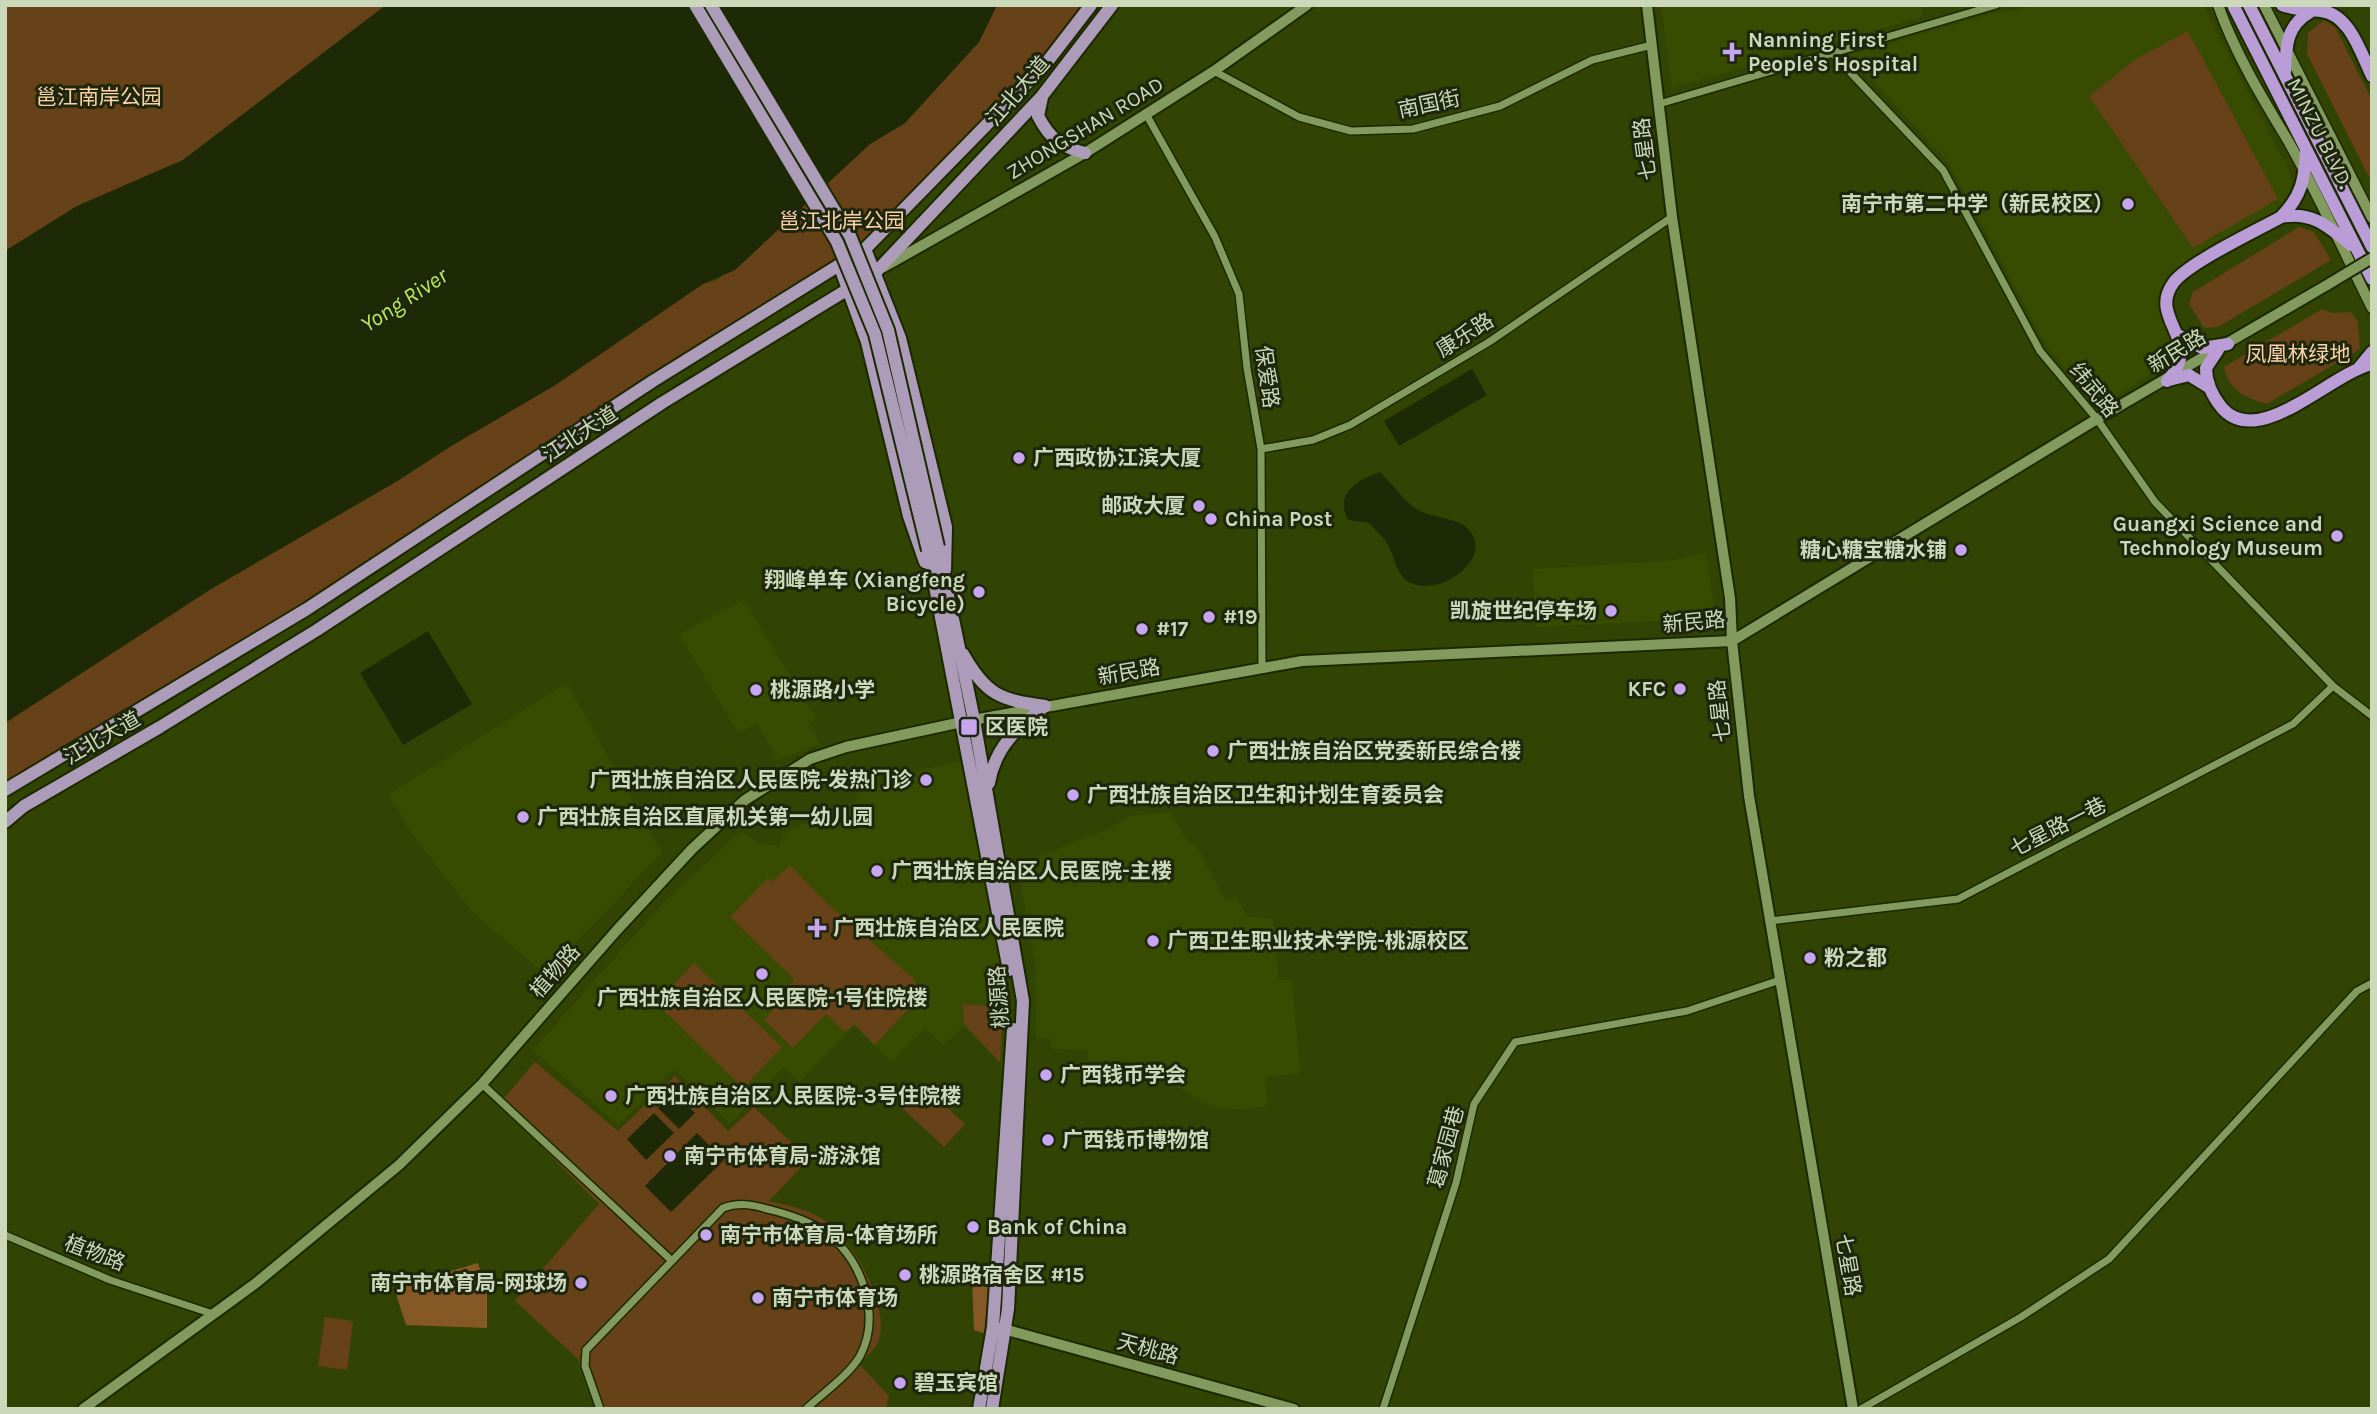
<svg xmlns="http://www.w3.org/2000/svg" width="2377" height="1414" font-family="Karla,'Noto Sans SC',sans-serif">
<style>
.built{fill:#374c00}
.green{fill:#674117}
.forest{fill:#865825}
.water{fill:#1e2a05}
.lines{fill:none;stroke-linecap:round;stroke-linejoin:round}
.minor-casing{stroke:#1b2900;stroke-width:10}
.tertiary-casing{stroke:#1b2900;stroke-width:13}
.secondary-casing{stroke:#1b2900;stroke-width:14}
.primary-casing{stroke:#1b2900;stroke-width:16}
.trunk-casing{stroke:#1b2900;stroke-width:16}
.minor{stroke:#839a5e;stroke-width:7}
.tertiary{stroke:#839a5e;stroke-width:10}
.secondary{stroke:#839a5e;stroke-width:10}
.primary{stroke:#ac9cb9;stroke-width:12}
.trunk{stroke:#ba9cd7;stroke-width:12}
.secondary-bridge-casing{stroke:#1b2900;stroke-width:14;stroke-linecap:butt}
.primary-bridge-casing{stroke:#1b2900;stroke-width:16;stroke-linecap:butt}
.secondary-bridge{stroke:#839a5e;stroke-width:10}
.primary-bridge{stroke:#ac9cb9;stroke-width:12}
.poi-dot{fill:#c8a5ef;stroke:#1e270e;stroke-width:2.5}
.labels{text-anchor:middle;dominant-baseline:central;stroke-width:6;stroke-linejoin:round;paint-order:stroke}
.poi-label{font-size:21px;font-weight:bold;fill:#cbd8b9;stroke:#1e270e;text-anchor:start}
.street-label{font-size:21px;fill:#cbd8b9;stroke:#1e270e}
.park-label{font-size:21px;fill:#fbd1a8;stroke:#1e270e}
.water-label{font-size:23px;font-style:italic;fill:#baeb5a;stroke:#1e270e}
</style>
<rect width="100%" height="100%" fill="#314403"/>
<path class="built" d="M 1661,5 L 1921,5 L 1923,17 L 1672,88 Z
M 2040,5 L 2203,5 L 2290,172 L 2292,183 L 2288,200 L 2282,208 L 2178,268 L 2162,289 L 2160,315 L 2173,345 L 2167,363 L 2098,409 L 2046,345 L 1948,162 L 1849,55 L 1987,15 Z
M 1706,553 L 1714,606 L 1711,614 L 1703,619 L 1536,627 L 1533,569 L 1666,561 Z
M 744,600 L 816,719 L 809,724 L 820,744 L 777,760 L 757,723 L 738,733 L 679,634 Z
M 567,683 L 662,853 L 545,974 L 471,911 L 410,831 L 389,794 Z
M 962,761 L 1005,990 L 1001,1065 L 964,1026 L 943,1045 L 925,1029 L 891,1062 L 854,1026 L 800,1082 L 784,1067 L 730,1124 L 674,1069 L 618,1125 L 533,1050 L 663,903 L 741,831 L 758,843 L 779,846 L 783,834 L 857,801 L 855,794 L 924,769 Z
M 1171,812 L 1189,845 L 1195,843 L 1226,900 L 1236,896 L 1247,916 L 1273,919 L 1279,980 L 1292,980 L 1300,1073 L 1265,1077 L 1267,1106 L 1241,1110 L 1214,1107 L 1155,1075 L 1130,1073 L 1130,1062 L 1088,1060 L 1088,1050 L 1051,1049 L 1050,1038 L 1036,1038 L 1035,963 L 1017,864 L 1106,830 L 1129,816 Z"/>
<path class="green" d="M 5,5 L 386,5 L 183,160 L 77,206 L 5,251 Z
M 997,5 L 1091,5 L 1044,66 L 865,249 L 307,609 L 5,790 L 5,723 L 211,589 L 399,480 L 703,284 L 717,280 L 870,144 L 905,123 L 979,42 Z
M 2324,20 L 2335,27 L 2372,100 L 2372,183 L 2307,54 L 2308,33 Z
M 2188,31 L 2278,199 L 2193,248 L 2089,96 L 2136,59 Z
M 2299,227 L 2314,232 L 2331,260 L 2218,327 L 2204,328 L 2189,304 L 2193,292 Z
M 2322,309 L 2333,313 L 2351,312 L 2358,322 L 2360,349 L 2267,404 C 2246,398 2228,390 2224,367 Z
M 790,865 L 827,903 L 914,979 L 917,986 L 902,1003 L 908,1009 L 875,1045 L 854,1024 L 845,1032 L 826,1014 L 793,1048 L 764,1020 L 774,1009 L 770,1005 L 794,979 L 730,917 L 768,878 L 772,882 Z
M 694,963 L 782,1047 L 743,1088 L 656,1003 Z
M 963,1004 L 1003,1007 L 1000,1062 L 964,1024 Z
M 535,1062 L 618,1131 L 675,1076 L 728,1131 L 754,1107 L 809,1159 L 769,1201 C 786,1205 806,1209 821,1218 C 851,1236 890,1304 879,1340 C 877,1348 865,1357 859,1364 L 889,1396 L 886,1409 L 595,1409 L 578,1359 L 515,1301 L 599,1204 L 499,1104 Z
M 921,1083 L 965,1124 L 944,1147 L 900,1106 Z
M 325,1317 L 353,1321 L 347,1370 L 318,1366 Z"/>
<path class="forest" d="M 478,1263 L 487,1294 L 487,1328 L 406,1325 L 394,1288 Z
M 984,1270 L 991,1271 L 984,1333 L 974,1330 L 972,1280 Z"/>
<path class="water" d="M 386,5 L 997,5 L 979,42 L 905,123 L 870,144 L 735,270 L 703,284 L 554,386 L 446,449 L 399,480 L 211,589 L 5,723 L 5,251 L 77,206 L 183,160 Z
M 1472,369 L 1487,395 L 1399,446 L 1384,421 Z
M 1380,472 C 1392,483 1407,506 1422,512 C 1438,519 1461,518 1471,532 C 1491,561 1439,597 1411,583 C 1395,576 1395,555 1387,543 C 1382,536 1375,529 1369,523 L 1348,520 C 1334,492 1358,480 1380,472 Z
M 428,631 L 472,704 L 403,745 L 360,673 Z
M 674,1093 L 695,1113 L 679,1129 L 658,1108 Z
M 654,1113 L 674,1133 L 646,1160 L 627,1139 Z
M 697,1133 L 724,1160 L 671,1212 L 645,1186 Z"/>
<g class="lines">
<defs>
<path id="minor" d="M 1832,53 L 1943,170 L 2040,351 L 2097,419 L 2155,502 L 2333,686 L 2372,716
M 1214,71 L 1299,117 L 1351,131 L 1413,129 L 1500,106 L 1592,60 L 1652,45
M 1659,104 L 1996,5
M 1146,114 L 1215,237 L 1239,294 L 1247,368 L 1261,449 L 1262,667
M 1261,449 L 1313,440 L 1350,425 L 1489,342 L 1672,217
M 1770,921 L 1958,899 L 2293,724 L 2333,686
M 482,1084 L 671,1260
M 5,1235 L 110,1280 L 213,1314
M 600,1409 L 585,1366 L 586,1350 L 723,1208 C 741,1201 757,1206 775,1211 C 794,1216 814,1223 829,1235 C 863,1261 881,1317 860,1356 C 851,1373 821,1395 806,1409
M 1383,1409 L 1456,1183 L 1474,1104 L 1515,1042 L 1687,1011 L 1780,980
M 1861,1409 L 2021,1317 L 2109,1259 L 2357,991 L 2372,983"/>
<path id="tertiary" d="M 2218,5 C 2235,53 2261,96 2287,139 C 2318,193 2344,252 2372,308
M 2264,5 L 2372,218"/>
<path id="secondary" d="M 1647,5 L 1672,217 L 1730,598 L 1732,641 L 1749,796 L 1853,1409
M 884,267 L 1085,153 L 1214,71 L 1307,5
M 1000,1328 L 1294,1409
M 83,1409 L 256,1283 L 399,1165 L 482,1084 L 617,930 L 692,849 L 745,800 L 810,759 L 846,747 L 962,722 L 1302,661 L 1732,641 L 2097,419 L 2327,285"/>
<path id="primary" d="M 1042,97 L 1038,116 C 1050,139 1061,147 1085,153
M 865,249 L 900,338 L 946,527 L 945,570
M 840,267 L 867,342 L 909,516 L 925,562
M 938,547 L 974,720 L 1023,1001 L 1008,1309 L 992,1409
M 928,550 L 1009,970
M 963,654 C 986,695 1000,700 1045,706
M 989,783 C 995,747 1017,728 1045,706
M 5,790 L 307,609 L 653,381 L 865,249 L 1044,66 L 1091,5
M 5,822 L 24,806 L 160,727 L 317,630 L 662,403 L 876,272 L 1042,96 L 1112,5
M 979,1409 L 993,1327 L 1013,1029"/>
<path id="trunk" d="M 2233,5 L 2372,279
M 2249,5 L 2372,247
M 2282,5 C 2296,10 2307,10 2321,11 C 2350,14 2361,54 2372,76
M 2285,72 C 2286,46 2286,26 2310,12
M 2281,217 C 2312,211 2328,226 2351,245
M 2178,335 L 2202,348 L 2228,344
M 2218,350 L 2206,368 C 2206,383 2213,397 2222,408 C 2259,450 2330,374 2372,364
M 2358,369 L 2372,352
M 2169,380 L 2189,375 L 2210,388
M 2167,381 C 2206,340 2146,319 2174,282 C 2190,262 2256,231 2281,217 C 2302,196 2305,178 2306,149"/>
</defs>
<use href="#minor" class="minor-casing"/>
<use href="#tertiary" class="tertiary-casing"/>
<use href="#secondary" class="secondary-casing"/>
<use href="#primary" class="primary-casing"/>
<use href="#trunk" class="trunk-casing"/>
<use href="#minor" class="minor"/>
<use href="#tertiary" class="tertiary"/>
<use href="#secondary" class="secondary"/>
<use href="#primary" class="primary"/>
<use href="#trunk" class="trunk"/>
<defs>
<path id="secondary-bridge" d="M 2327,285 L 2372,258"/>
<path id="primary-bridge" d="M 695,5 L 837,242 L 875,334 L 928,550
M 711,5 L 850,236 L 888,330 L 938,547"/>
</defs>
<use href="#secondary-bridge" class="secondary-bridge-casing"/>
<use href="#primary-bridge" class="primary-bridge-casing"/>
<use href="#secondary-bridge" class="secondary-bridge"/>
<use href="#primary-bridge" class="primary-bridge"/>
</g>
<g class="poi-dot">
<path d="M1728.5 41.5h7v7h7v7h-7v7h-7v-7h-7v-7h7z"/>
<circle cx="2128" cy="204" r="7"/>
<circle cx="1019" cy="458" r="7"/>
<circle cx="1199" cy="506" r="7"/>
<circle cx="1211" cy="519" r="7"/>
<circle cx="2337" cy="536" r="7"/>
<circle cx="1961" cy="550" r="7"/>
<circle cx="979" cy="592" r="7"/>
<circle cx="1611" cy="611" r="7"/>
<circle cx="1209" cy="617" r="7"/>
<circle cx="1142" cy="629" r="7"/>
<circle cx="1680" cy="689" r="7"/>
<circle cx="756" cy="690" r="7"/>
<rect x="960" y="718" width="18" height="18" rx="3.5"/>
<circle cx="1213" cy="751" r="7"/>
<circle cx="926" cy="780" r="7"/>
<circle cx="1073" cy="795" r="7"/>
<circle cx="523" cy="817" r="7"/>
<circle cx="877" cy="871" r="7"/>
<path d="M813.5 917.5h7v7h7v7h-7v7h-7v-7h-7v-7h7z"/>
<circle cx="1153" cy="941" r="7"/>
<circle cx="1810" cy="958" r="7"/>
<circle cx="762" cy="974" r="7"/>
<circle cx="1046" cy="1075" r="7"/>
<circle cx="611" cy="1096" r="7"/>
<circle cx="1048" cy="1140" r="7"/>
<circle cx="670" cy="1156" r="7"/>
<circle cx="973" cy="1227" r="7"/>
<circle cx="706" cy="1235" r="7"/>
<circle cx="905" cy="1275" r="7"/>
<circle cx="581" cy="1283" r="7"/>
<circle cx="758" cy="1298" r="7"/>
<circle cx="900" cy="1383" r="7"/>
</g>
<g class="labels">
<g class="poi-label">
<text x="1748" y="40">Nanning First<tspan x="1748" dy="24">People's Hospital</tspan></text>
<text x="2114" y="204" text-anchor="end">南宁市第二中学（新民校区）</text>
<text x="1033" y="458">广西政协江滨大厦</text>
<text x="1185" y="506" text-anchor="end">邮政大厦</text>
<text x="1225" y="519">China Post</text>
<text x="2323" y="524" text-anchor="end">Guangxi Science and<tspan x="2323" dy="24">Technology Museum</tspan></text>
<text x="1947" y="550" text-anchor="end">糖心糖宝糖水铺</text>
<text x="965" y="580" text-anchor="end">翔峰单车 (Xiangfeng<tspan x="965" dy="24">Bicycle)</tspan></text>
<text x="1597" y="611" text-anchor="end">凯旋世纪停车场</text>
<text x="1223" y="617">#19</text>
<text x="1156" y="629">#17</text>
<text x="1666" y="689" text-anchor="end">KFC</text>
<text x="770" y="690">桃源路小学</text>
<text x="985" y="727">区医院</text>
<text x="1227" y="751">广西壮族自治区党委新民综合楼</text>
<text x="912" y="780" text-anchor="end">广西壮族自治区人民医院-发热门诊</text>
<text x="1087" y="795">广西壮族自治区卫生和计划生育委员会</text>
<text x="537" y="817">广西壮族自治区直属机关第一幼儿园</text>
<text x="891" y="871">广西壮族自治区人民医院-主楼</text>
<text x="833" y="928">广西壮族自治区人民医院</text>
<text x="1167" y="941">广西卫生职业技术学院-桃源校区</text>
<text x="1824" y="958">粉之都</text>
<text x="762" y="998" text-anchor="middle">广西壮族自治区人民医院-1号住院楼</text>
<text x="1060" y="1075">广西钱币学会</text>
<text x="625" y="1096">广西壮族自治区人民医院-3号住院楼</text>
<text x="1062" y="1140">广西钱币博物馆</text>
<text x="684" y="1156">南宁市体育局-游泳馆</text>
<text x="987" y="1227">Bank of China</text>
<text x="720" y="1235">南宁市体育局-体育场所</text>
<text x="919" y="1275">桃源路宿舍区 #15</text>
<text x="567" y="1283" text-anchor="end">南宁市体育局-网球场</text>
<text x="772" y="1298">南宁市体育场</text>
<text x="914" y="1383">碧玉宾馆</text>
</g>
<g class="street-label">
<text transform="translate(1018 91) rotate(-49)">江北大道</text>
<text transform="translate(1429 104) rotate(-12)">南国街</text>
<text transform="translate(1085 128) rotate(-31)">ZHONGSHAN ROAD</text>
<text transform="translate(2320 133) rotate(63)">MINZU BLVD.</text>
<text transform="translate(1645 149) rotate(-97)">七星路</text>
<text transform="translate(1465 335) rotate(-32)">康乐路</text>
<text transform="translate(2177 351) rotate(-31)">新民路</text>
<text transform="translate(1267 377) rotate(82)">保爱路</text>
<text transform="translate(2094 390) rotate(51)">纬武路</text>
<text transform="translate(580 434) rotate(-33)">江北大道</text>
<text transform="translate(1694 622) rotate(-5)">新民路</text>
<text transform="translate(1129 672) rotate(-10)">新民路</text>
<text transform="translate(1720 711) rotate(-96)">七星路</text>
<text transform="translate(102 738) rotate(-30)">江北大道</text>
<text transform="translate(2058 827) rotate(-27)">七星路一巷</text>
<text transform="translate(555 971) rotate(-49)">植物路</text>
<text transform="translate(999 997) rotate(-94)">桃源路</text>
<text transform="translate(1446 1147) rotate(-75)">葛家园巷</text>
<text transform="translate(95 1253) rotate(21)">植物路</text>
<text transform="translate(1848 1265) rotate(80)">七星路</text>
<text transform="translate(1148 1349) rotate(15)">天桃路</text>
</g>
<g class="park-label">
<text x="99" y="97">邕江南岸公园</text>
<text x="842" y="221">邕江北岸公园</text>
<text x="2298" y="354">凤凰林绿地</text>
</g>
<g class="water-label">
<text transform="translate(404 300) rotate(-33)">Yong River</text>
</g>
</g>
<rect width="2377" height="1414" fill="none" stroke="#cbd8b9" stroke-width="14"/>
</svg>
